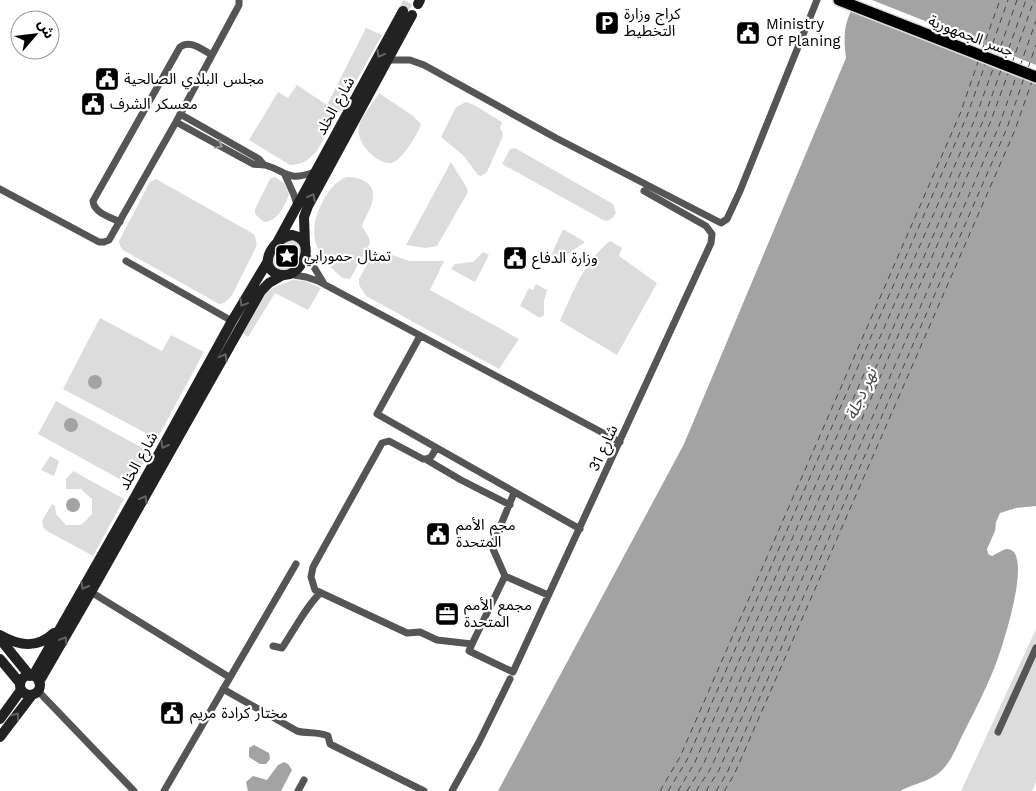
<svg xmlns="http://www.w3.org/2000/svg" width="1036" height="791" font-family="'Work Sans','Noto Sans Arabic',sans-serif">
<style>
.green{fill:#dcdcdc}
.water{fill:#a3a3a3}
.pier{fill:#fff}
.lines{fill:none;stroke-linecap:round;stroke-linejoin:round}
.ferry{stroke:#444;stroke-width:1;stroke-dasharray:6 5;stroke-linecap:butt}
.secondary-tunnel{stroke:#d9d9d9;stroke-width:10;stroke-dasharray:10 5;stroke-linecap:butt}
.primary-casing{stroke:#dbdbdb;stroke-width:14}
.street{stroke:#555;stroke-width:7}
.secondary{stroke:#222;stroke-width:10}
.primary{stroke:#000;stroke-width:11}
.oneway{stroke:#646464}
.oneway2{stroke:#999}
.labels{text-anchor:middle;dominant-baseline:central;stroke-width:4.5;stroke-linejoin:round;paint-order:stroke}
.poi-label{font-size:15px;fill:#000;stroke:#fff;text-anchor:start}
.street-label{font-size:15px;fill:#000;stroke:#fff}
.water-label{font-size:16px;font-style:italic;fill:#444;stroke:#fff}
</style>
<rect width="100%" height="100%" fill="#fff"/>
<path class="green" d="M 366,28 L 382,35 L 317,151 C 308,160 302,165 290,165 L 249,140 L 278,92 L 288,98 L 297,85 L 327,105 Z
M 379,93 L 413,116 L 421,124 C 418,134 401,162 391,163 C 376,164 355,142 359,126 C 360,119 375,100 379,93 Z
M 466,102 L 474,105 L 502,122 L 500,128 L 503,133 L 502,138 L 487,172 L 481,176 L 478,175 L 464,156 L 441,137 L 456,107 Z
M 515,148 L 613,204 L 616,213 C 613,217 611,221 605,221 L 502,164 L 510,149 Z
M 451,162 L 467,188 L 468,192 L 437,246 L 426,248 L 406,245 Z
M 275,177 L 284,183 L 289,194 C 285,206 278,221 264,222 L 255,214 L 255,209 L 270,179 Z
M 347,177 C 354,177 360,178 366,182 C 382,193 367,212 362,226 L 369,238 L 370,243 L 350,279 L 343,278 C 316,257 305,234 323,201 C 329,190 335,181 347,177 Z
M 156,179 L 252,233 L 255,236 L 257,245 L 231,297 L 224,303 L 219,304 L 123,250 L 120,246 L 119,241 L 150,182 Z
M 563,229 L 585,242 L 560,260 L 551,256 Z
M 291,239 L 300,243 L 302,255 L 294,268 L 279,271 L 272,264 L 274,250 Z
M 610,241 L 622,248 L 619,256 L 657,283 L 617,355 L 560,321 C 573,291 584,262 610,241 Z
M 483,252 L 489,255 L 475,282 L 451,269 L 455,264 L 473,262 Z
M 387,253 L 409,261 L 444,261 L 430,290 L 519,339 L 499,369 L 366,296 L 359,285 L 359,279 L 373,254 Z
M 292,280 L 305,281 L 321,288 L 308,310 L 275,293 L 248,337 L 243,333 L 266,293 L 273,288 Z
M 536,284 L 547,290 L 544,301 L 544,315 L 540,318 L 520,306 L 529,288 L 533,290 Z
M 100,318 L 162,351 L 171,335 L 204,352 L 157,439 L 63,389 Z
M 56,401 L 150,452 L 137,475 L 123,481 L 38,434 Z
M 50,456 L 59,461 L 54,476 L 41,470 Z
M 73,471 L 124,499 L 93,556 L 47,531 L 43,527 L 42,521 L 52,504 L 55,506 L 56,514 L 66,525 L 81,525 L 92,514 L 92,499 L 81,489 L 66,489 L 66,479 Z
M 1036,629 L 1036,782 L 1032,791 L 961,791 Z"/>
<path class="water" d="M 857,0 L 1036,0 L 1036,506 L 1016,508 L 1000,513 L 996,522 L 995,531 L 987,549 L 988,554 L 992,556 C 996,554 1002,550 1006,549 C 1035,547 1003,644 998,658 C 988,686 974,712 961,738 C 956,748 952,759 944,768 C 933,781 915,783 900,791 L 498,791 L 684,444 L 846,58 C 843,34 844,21 857,0 Z
M88 382a7 7 0 1 1 14 0a7 7 0 1 1-14 0Z
M64 425a7 7 0 1 1 14 0a7 7 0 1 1-14 0Z
M66 505a7 7 0 1 1 14 0a7 7 0 1 1-14 0Z
M 254,745 L 269,753 L 270,759 L 266,764 L 260,764 L 249,757 L 249,748 Z
M 284,762 L 288,764 L 292,770 L 281,791 L 248,791 L 246,782 L 253,776 L 267,780 L 278,765 Z"/>
<path class="pier" d="M 854,0 L 872,0 L 1036,65 L 1036,84 L 848,10 Z"/>
<g class="lines">
<path class="ferry" d="M 982,50 L 1000,0
M 989,54 L 1008,0
M 997,57 L 1017,0
M 1005,59 L 1026,0
M 1012,63 L 1034,0
M 1020,66 L 1036,21
M 1028,68 L 1036,45
M 660,791 L 680,757 L 960,114 L 979,59
M 668,791 L 687,760 L 967,116 L 986,62
M 678,791 L 695,762 L 975,119 L 994,66
M 687,791 L 703,765 L 983,121 L 1001,70
M 696,791 L 711,768 L 990,123 L 1009,71
M 706,791 L 719,770 L 999,126 L 1017,74
M 716,791 L 727,773 L 1007,128 L 1024,78
M 724,791 L 734,775 L 1015,130 L 1032,81"/>
<path class="secondary-tunnel" d="M 403,11 L 409,0"/>
<defs>
<path id="primary" d="M 839,0 L 1036,77"/>
</defs>
<use href="#primary" class="primary-casing"/>
<path class="street" d="M 387,60 L 410,60 L 424,65 L 556,138 L 721,223 L 727,219 L 740,191 L 817,0
M 180,114 L 259,159 L 263,164
M 176,122 L 253,164 C 257,165 261,164 265,165 C 289,172 286,182 315,172
M 285,175 L 294,195 L 297,205
M 0,189 L 99,242 L 104,242 L 109,240 L 176,122 L 239,5 L 239,0
M 120,222 C 110,217 94,213 93,201 L 180,47 C 191,39 202,50 212,55
M 306,254 L 323,282
M 126,261 L 232,321
M 288,274 L 306,277 L 318,281 L 620,442
M 420,336 L 377,414 L 580,529
M 436,448 C 433,454 431,460 423,459 L 389,441 L 382,443 L 313,567 L 311,577 L 315,590 L 407,633 L 420,632 L 437,640 L 472,644 L 505,576 L 493,549 L 493,544 L 514,493
M 427,460 L 461,480 L 510,505
M 505,576 L 548,595
M 91,592 L 229,677
M 472,644 L 469,651 L 513,672 L 711,243 L 712,234 L 706,226 L 644,191
M 273,646 L 282,648 C 291,635 310,600 321,593
M 223,689 L 297,731 C 308,734 318,731 328,736 L 330,744 L 424,791
M 38,691 L 134,791
M 998,732 L 1036,648
M 164,791 L 296,564
M 298,791 L 304,780
M 452,791 L 479,742 L 510,679"/>
<path class="secondary" d="M 418,4 L 420,0
M 292,235 C 320,240 300,283 277,274 C 256,265 275,237 292,235 Z
M 278,241 L 403,11
M 305,245 L 304,217 L 308,206 L 412,15
M 0,635 C 19,646 37,649 54,633
M 0,639 L 30,676
M 0,659 L 20,683
M20 685a10 10 0 1 1 20 0a10 10 0 1 1-20 0Z
M 33,676 L 135,497 L 232,321 L 268,261
M 39,682 L 91,592 L 261,291 L 269,283 L 283,275
M 0,719 L 21,690
M 0,737 L 32,695"/>
<use href="#primary" class="primary"/>
</g>
<defs><path id="oneway-chevron" d="M-2-3.5L2.5 0L-2 3.5" fill="none" stroke-width="1.6" stroke-linecap="round" stroke-linejoin="round" transform="scale(1.25)"/></defs>
<g class="oneway">
<use href="#oneway-chevron" transform="translate(380 54) rotate(118)"/>
<use href="#oneway-chevron" transform="translate(312 197) rotate(-62)"/>
<use href="#oneway-chevron" transform="translate(243 303) rotate(121)"/>
<use href="#oneway-chevron" transform="translate(224 357) rotate(-61)"/>
<use href="#oneway-chevron" transform="translate(164 445) rotate(119)"/>
<use href="#oneway-chevron" transform="translate(144 499) rotate(-61)"/>
<use href="#oneway-chevron" transform="translate(84 586) rotate(120)"/>
<use href="#oneway-chevron" transform="translate(64 640) rotate(-59)"/>
<use href="#oneway-chevron" transform="translate(16 716) rotate(-53)"/>
</g>
<use class="oneway2" href="#oneway-chevron" transform="translate(219 145) rotate(29)"/>
<defs>
<symbol id="parking-square" viewBox="-11 -11 22 22"><rect x="-9" y="-9" width="18" height="18" rx="4" fill="#000" stroke="#fff"/><path d="M-3.5-5.5H1a3.5 3.5 0 0 1 0 7H-1V5.5H-3.5ZM-1-3.4V-.6H.8a1.4 1.4 0 0 0 0-2.8Z" fill="#fff"/></symbol>
<symbol id="civic-square" viewBox="-11 -11 22 22"><rect x="-9" y="-9" width="18" height="18" rx="4" fill="#000" stroke="#fff"/><path d="M-.6-6.5H3V-4.5H.6V-3L4-1V1h2V6H-6V1h2V-1L-.6-3ZM-1.2 2.5V6h2.4V2.5Z" fill="#fff"/></symbol>
<symbol id="sight-square" viewBox="-11 -11 22 22"><rect x="-9" y="-9" width="18" height="18" rx="4" fill="#000" stroke="#fff"/><path d="M0-6L1.8-2.2L6-1.7L2.9 1.2L3.7 5.4L0 3.3L-3.7 5.4L-2.9 1.2L-6-1.7L-1.8-2.2Z" fill="#fff"/></symbol>
<symbol id="office-square" viewBox="-11 -11 22 22"><rect x="-9" y="-9" width="18" height="18" rx="4" fill="#000" stroke="#fff"/><path d="M-6-3h4V-5.5h4V-3h4V5H-6ZM-1-4.5V-3h2v-1.5ZM-6 0V1H6V0Z" fill="#fff"/></symbol>
</defs>
<g fill-rule="evenodd">
<use href="#parking-square" x="593" y="9" width="28" height="28"/>
<use href="#civic-square" x="734" y="19" width="28" height="28"/>
<use href="#civic-square" x="93" y="65" width="28" height="28"/>
<use href="#civic-square" x="79" y="90" width="28" height="28"/>
<use href="#sight-square" x="273" y="242" width="28" height="28"/>
<use href="#civic-square" x="501" y="244" width="28" height="28"/>
<use href="#civic-square" x="424" y="520" width="28" height="28"/>
<use href="#office-square" x="433" y="600" width="28" height="28"/>
<use href="#civic-square" x="158" y="699" width="28" height="28"/>
</g>
<g class="labels">
<g class="poi-label">
<text x="624" y="14">كراج وزارة<tspan x="624" dy="17">التخطيط</tspan></text>
<text x="766" y="24">Ministry<tspan x="766" dy="17">Of Planing</tspan></text>
<text x="124" y="79">مجلس البلدي الصالحية</text>
<text x="110" y="104">معسكر الشرف</text>
<text x="304" y="256">تمثال حمورابي</text>
<text x="532" y="258">وزارة الدفاع</text>
<text x="456" y="525">مجم الأمم<tspan x="456" dy="17">المتحدة</tspan></text>
<text x="464" y="605">مجمع الأمم<tspan x="464" dy="17">المتحدة</tspan></text>
<text x="190" y="713">مختار كرادة مريم</text>
</g>
<g class="street-label">
<text transform="translate(971 36) rotate(21)">جسر الجمهورية</text>
<text transform="translate(335 106) rotate(-61)">شارع الخلد</text>
<text transform="translate(603 448) rotate(-65)">شارع 31</text>
<text transform="translate(138 461) rotate(-61)">شارع الخلد</text>
</g>
<g class="water-label">
<text transform="translate(861 394) rotate(-66)">نهر دجلة</text>
</g>
</g>
<g transform="translate(35 35) rotate(62)"><circle r="24" fill="#ffffff" stroke="#999999"/>
<path d="M0-4L9 19L0 12L-9 19Z" fill="#000000"/>
<text y="-8" font-size="14" font-weight="bold" text-anchor="middle" fill="#000000">ش</text>
</g>
</svg>
